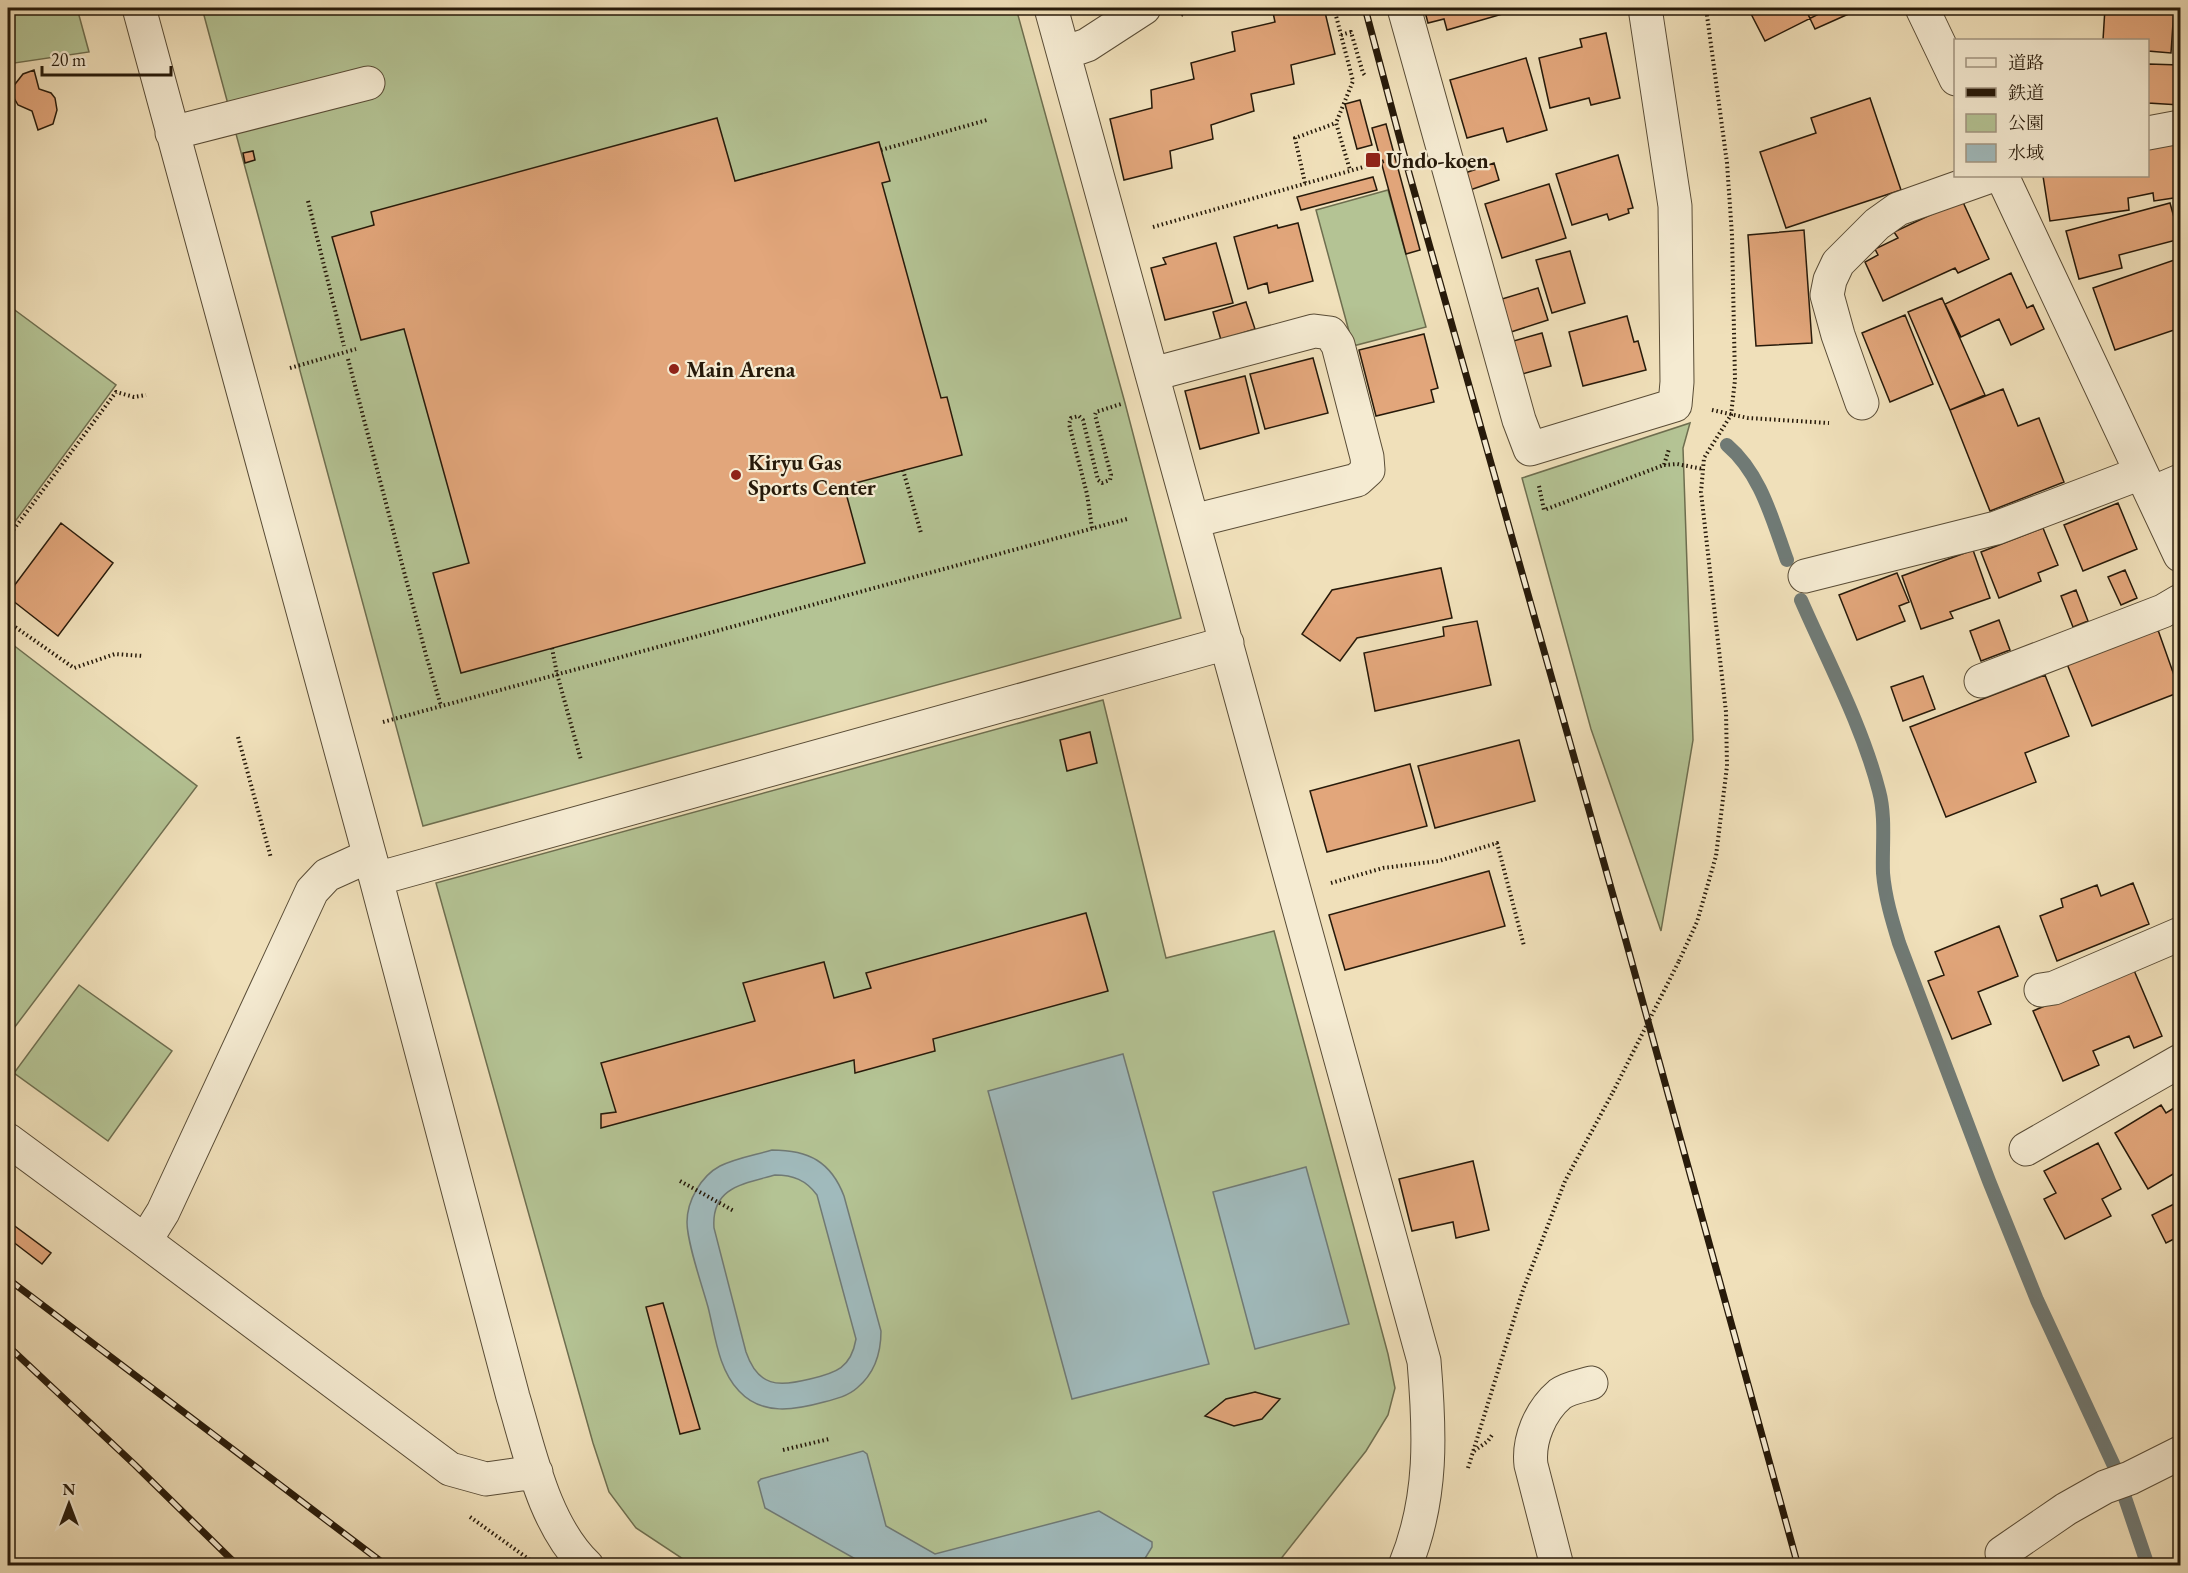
<svg xmlns="http://www.w3.org/2000/svg" width="2188" height="1573" font-family="'EB Garamond','Noto Serif JP',serif">
<style>
.green{fill:#b4c394;stroke:#6e6e4f;stroke-width:1.5}
.water{fill:#a0babc;stroke:#707a75;stroke-width:1.5;fill-rule:evenodd}
.lines{fill:none;stroke-linecap:round;stroke-linejoin:round}
.stream{stroke:#707a75;stroke-width:14}
.building{fill:#e2a67b;stroke:#271a0a;stroke-width:1.5}
.minor-casing{stroke:#594c36;stroke-width:35}
.path{stroke:#271a0a;stroke-width:4;stroke-dasharray:1.5 3;stroke-linecap:butt}
.minor{stroke:#f5ebd2;stroke-width:33}
.rail-casing{stroke:#271a0a;stroke-width:7}
.rail{stroke:#f5ebd2;stroke-width:4.5;stroke-dasharray:14;stroke-linecap:butt}
.path-bridge{stroke:#271a0a;stroke-width:4;stroke-dasharray:1.5 3;stroke-linecap:butt}
.poi-dot{fill:#8f2418;stroke:#f5ebd2;stroke-width:2}
.labels{text-anchor:middle;dominant-baseline:central;stroke-width:4.5;stroke-linejoin:round;paint-order:stroke}
.poi-label{font-size:22px;font-weight:bold;fill:#271a0a;stroke:#f5ebd2;text-anchor:start}
</style>
<rect width="100%" height="100%" fill="#f0e0ba"/>
<filter id="stains"><feTurbulence type="fractalNoise" baseFrequency=".00333" numOctaves="4"/><feColorMatrix values="0 0 0 0 .2 0 0 0 0 .09 0 0 0 0 .02 0 0 0 .5 -.17"/></filter>
<radialGradient id="worn" r=".72"><stop offset=".6" stop-color="#630" stop-opacity="0"/><stop offset="1" stop-color="#630" stop-opacity=".3"/></radialGradient>
<path class="green" d="M 8,8 L 77,8 L 89,52 L 8,64 Z
M 202,8 L 1016,8 L 1125,403 L 1181,618 L 423,826 Z
M 1388,190 L 1426,327 L 1353,346 L 1316,210 Z
M 8,305 L 116,385 L 8,531 Z
M 1690,423 L 1683,448 L 1693,740 L 1661,931 L 1591,729 L 1522,478 Z
M 8,641 L 197,786 L 8,1036 Z
M 1103,700 L 1166,958 L 1274,931 L 1388,1354 L 1395,1388 L 1388,1415 L 1366,1451 L 1276,1565 L 692,1565 L 636,1528 L 609,1492 L 593,1443 L 436,883 Z
M 79,985 L 172,1051 L 108,1141 L 14,1073 Z"/>
<path class="water" d="M 1123,1054 L 1209,1364 L 1072,1399 L 988,1091 Z
M 772,1150 C 809,1150 831,1162 844,1196 L 881,1331 C 881,1353 874,1374 857,1388 C 848,1396 836,1399 824,1402 C 795,1410 762,1416 739,1391 C 718,1369 715,1334 708,1307 C 702,1285 687,1243 687,1222 C 687,1201 701,1176 720,1166 C 736,1158 755,1155 772,1150 ZM 775,1175 C 793,1175 806,1180 817,1195 L 856,1339 C 851,1368 836,1373 810,1379 C 778,1387 758,1387 746,1352 L 714,1228 C 711,1187 743,1184 775,1175 Z
M 1306,1167 L 1349,1324 L 1255,1349 L 1213,1192 Z
M 863,1451 L 867,1454 L 886,1526 L 935,1554 L 1099,1511 L 1152,1542 L 1152,1547 L 1141,1565 L 866,1565 L 765,1508 L 758,1482 L 761,1479 Z"/>
<g class="lines">
<path class="stream" d="M 1727,445 C 1761,474 1772,519 1787,560
M 1801,600 C 1828,662 1862,725 1879,791 C 1886,817 1882,846 1883,873 C 1885,897 1892,920 1899,943 L 1989,1181 L 2037,1300 L 2116,1470
M 2124,1495 L 2148,1566"/>
</g>
<path class="building" d="M 1272,8 L 1324,8 L 1335,54 L 1291,65 L 1294,84 L 1251,94 L 1254,111 L 1211,125 L 1213,139 L 1170,151 L 1172,168 L 1124,180 L 1110,119 L 1152,108 L 1151,90 L 1194,79 L 1191,63 L 1235,51 L 1232,32 L 1275,22 Z
M 1424,8 L 1505,8 L 1506,13 L 1447,30 L 1444,19 L 1428,23 Z
M 1748,8 L 1814,8 L 1817,15 L 1765,41 Z
M 1805,8 L 1862,8 L 1815,29 Z
M 2105,8 L 2174,8 L 2171,53 L 2148,51 L 2148,40 L 2103,40 Z
M 1606,33 L 1620,98 L 1591,105 L 1589,98 L 1550,108 L 1539,58 L 1582,47 L 1580,39 Z
M 1526,58 L 1547,130 L 1507,142 L 1503,128 L 1467,138 L 1450,80 Z
M 2148,64 L 2180,65 L 2180,105 L 2148,103 Z
M 34,70 L 39,89 L 51,93 L 55,98 L 57,110 L 53,124 L 38,130 L 32,111 L 18,105 L 14,98 L 12,88 L 23,74 Z
M 1870,98 L 1901,190 L 1786,228 L 1760,152 L 1816,133 L 1811,118 Z
M 1360,100 L 1372,145 L 1357,149 L 1345,104 Z
M 717,118 L 735,181 L 879,142 L 890,181 L 882,183 L 941,398 L 947,397 L 962,455 L 844,486 L 865,563 L 461,673 L 433,573 L 469,563 L 404,329 L 361,340 L 332,237 L 374,225 L 371,212 Z
M 1386,124 L 1420,250 L 1406,254 L 1372,128 Z
M 2180,143 L 2180,197 L 2154,201 L 2153,193 L 2128,198 L 2129,210 L 2050,221 L 2043,176 L 2148,176 L 2148,148 Z
M 253,151 L 255,160 L 245,163 L 243,153 Z
M 1618,155 L 1633,208 L 1628,209 L 1629,213 L 1609,220 L 1607,214 L 1572,225 L 1556,174 Z
M 1494,163 L 1499,180 L 1470,190 L 1465,173 Z
M 1373,177 L 1377,190 L 1301,210 L 1297,197 Z
M 1549,184 L 1566,238 L 1502,258 L 1485,204 Z
M 1962,200 L 1989,259 L 1958,273 L 1955,268 L 1883,301 L 1865,262 L 1878,255 L 1875,249 L 1898,238 L 1894,232 Z
M 2170,203 L 2180,239 L 2119,255 L 2122,268 L 2079,279 L 2066,231 Z
M 1298,223 L 1313,281 L 1269,293 L 1267,283 L 1248,289 L 1234,237 L 1277,225 L 1278,228 Z
M 1804,230 L 1812,343 L 1756,346 L 1748,235 Z
M 1216,243 L 1233,303 L 1165,320 L 1151,268 L 1166,264 L 1163,258 Z
M 1570,251 L 1585,303 L 1552,313 L 1536,260 Z
M 2180,258 L 2180,328 L 2115,350 L 2093,288 Z
M 2011,273 L 2027,308 L 2033,305 L 2044,329 L 2011,345 L 1999,319 L 1961,337 L 1945,304 Z
M 1538,288 L 1548,320 L 1511,332 L 1502,299 Z
M 1942,298 L 1985,395 L 1950,410 L 1908,312 Z
M 1246,302 L 1255,329 L 1221,340 L 1213,312 Z
M 1905,315 L 1933,384 L 1890,402 L 1862,333 Z
M 1627,316 L 1634,342 L 1638,341 L 1646,370 L 1583,386 L 1569,332 Z
M 1542,333 L 1551,366 L 1519,375 L 1510,342 Z
M 1424,334 L 1438,388 L 1431,390 L 1434,402 L 1376,416 L 1359,350 Z
M 1313,358 L 1328,413 L 1265,429 L 1250,374 Z
M 1245,376 L 1259,433 L 1200,449 L 1185,391 Z
M 2003,389 L 2018,426 L 2039,418 L 2064,482 L 1990,511 L 1950,410 Z
M 2118,503 L 2137,549 L 2083,571 L 2064,525 Z
M 61,523 L 113,563 L 58,636 L 8,597 L 8,594 Z
M 2043,528 L 2058,565 L 2038,573 L 2041,581 L 1999,598 L 1981,552 Z
M 1973,550 L 1990,598 L 1950,612 L 1953,618 L 1921,629 L 1902,576 Z
M 1441,568 L 1452,618 L 1357,638 L 1340,661 L 1302,634 L 1332,590 Z
M 2125,570 L 2137,598 L 2121,605 L 2108,577 Z
M 1897,573 L 1909,602 L 1899,606 L 1905,621 L 1857,640 L 1839,595 Z
M 2076,590 L 2088,621 L 2073,627 L 2061,596 Z
M 1999,620 L 2010,650 L 1981,661 L 1970,631 Z
M 1477,621 L 1491,685 L 1375,711 L 1364,653 L 1444,636 L 1443,627 Z
M 2158,630 L 2180,692 L 2092,726 L 2067,664 Z
M 2045,675 L 2069,736 L 2025,753 L 2036,782 L 1946,817 L 1910,727 Z
M 1923,676 L 1935,709 L 1903,721 L 1891,687 Z
M 1090,732 L 1097,763 L 1067,771 L 1060,740 Z
M 1519,740 L 1535,801 L 1435,828 L 1418,766 Z
M 1410,764 L 1427,826 L 1327,852 L 1310,791 Z
M 1489,871 L 1505,926 L 1345,970 L 1329,915 Z
M 2133,883 L 2149,924 L 2057,961 L 2040,916 L 2063,907 L 2061,899 L 2097,885 L 2101,896 Z
M 1086,913 L 1108,991 L 933,1039 L 935,1051 L 855,1073 L 854,1060 L 601,1128 L 601,1114 L 616,1112 L 601,1063 L 755,1021 L 743,983 L 824,962 L 834,998 L 871,988 L 866,973 Z
M 1999,926 L 2018,976 L 1978,992 L 1991,1024 L 1952,1039 L 1928,981 L 1944,975 L 1935,952 Z
M 2133,968 L 2162,1036 L 2134,1048 L 2129,1036 L 2093,1051 L 2099,1065 L 2063,1081 L 2033,1011 Z
M 2161,1105 L 2166,1113 L 2179,1105 L 2180,1108 L 2180,1170 L 2148,1189 L 2115,1133 Z
M 2098,1143 L 2121,1189 L 2102,1199 L 2111,1216 L 2065,1239 L 2044,1199 L 2056,1193 L 2044,1171 Z
M 1473,1161 L 1489,1230 L 1456,1238 L 1453,1222 L 1412,1231 L 1399,1179 Z
M 2180,1201 L 2180,1236 L 2166,1243 L 2152,1215 Z
M 8,1221 L 51,1253 L 42,1264 L 8,1238 Z
M 663,1303 L 700,1429 L 680,1434 L 646,1307 Z
M 1255,1392 L 1280,1399 L 1262,1419 L 1234,1426 L 1205,1416 L 1226,1399 Z"/>
<g class="lines">
<defs>
<path id="minor" d="M 139,8 L 376,879 L 513,1397 C 530,1453 544,1525 587,1566
M 1051,8 L 1424,1361 C 1430,1432 1433,1498 1405,1566
M 1404,8 L 1519,420 L 1530,449 L 1675,405 L 1677,382 L 1675,206 L 1645,8
M 1922,8 L 1956,79
M 1064,53 L 1087,45 L 1144,8
M 172,133 L 368,83
M 2148,133 L 2180,127
M 2002,176 L 2180,555
M 1153,374 L 1314,331 L 1330,333 L 1338,345 L 1367,457 L 1368,470 L 1357,480 L 1193,521
M 1862,403 L 1838,335 L 1827,295 L 1830,280 L 1838,263 L 1877,224 L 1898,209 L 1991,176
M 2152,493 L 2180,481
M 1805,576 L 1996,528 L 2141,473
M 1981,681 L 2163,611 L 2180,601
M 376,879 L 1227,643
M 2041,990 L 2054,988 L 2180,934
M 8,1140 L 145,1241 L 450,1469 L 486,1479 L 536,1472
M 2026,1149 L 2180,1061
M 145,1241 L 163,1212 L 312,891 L 327,875 L 369,856
M 2002,1553 L 2066,1509 L 2105,1487 L 2130,1478 L 2180,1453
M 1557,1566 L 1531,1465 C 1528,1440 1540,1411 1560,1394 C 1568,1388 1581,1386 1591,1383"/>
</defs>
<use href="#minor" class="minor-casing"/>
<path class="path" d="M 1334,8 L 1353,81 L 1336,123 L 1350,170
M 1181,15 L 1193,8
M 1341,35 L 1351,32 L 1363,73 L 1366,77
M 881,150 L 987,120
M 1305,183 L 1295,138 L 1336,123
M 308,201 L 344,346
M 1153,227 L 1388,160
M 348,359 L 426,655 L 441,706
M 290,368 L 356,349
M 1712,410 L 1748,418 L 1829,423
M 1664,465 L 1677,464 L 1703,469
M 903,470 L 921,533
M 1539,486 L 1544,510 L 1664,465 L 1669,449
M 1092,528 L 1087,494 L 1069,424 L 1071,418 L 1079,416 L 1083,420 L 1098,480 L 1102,483 L 1110,480 L 1111,475 L 1095,415 L 1096,412 L 1121,404
M 8,537 L 116,392 L 134,397 L 146,395
M 8,622 L 74,668 L 115,654 L 143,656
M 552,648 L 557,674 L 581,760
M 383,722 L 1127,519
M 238,737 L 271,858
M 1331,883 L 1383,868 L 1439,861 L 1497,843 L 1524,946
M 1679,961 L 1697,922 L 1716,856 L 1727,766 L 1726,712 L 1701,492 L 1704,458 L 1731,415 L 1735,380 L 1732,235 L 1727,163 L 1706,8
M 680,1181 L 734,1211
M 783,1450 L 829,1439
M 1474,1451 L 1488,1441 L 1492,1435
M 1468,1468 L 1523,1290 L 1565,1181 L 1613,1092
M 470,1517 L 530,1560"/>
<use href="#minor" class="minor"/>
<defs>
<path id="rail" d="M 1365,8 L 1409,173 L 1624,934 L 1798,1566
M 8,1279 L 387,1566
M 8,1346 L 135,1465 L 238,1566"/>
</defs>
<use href="#rail" class="rail-casing"/>
<use href="#rail" class="rail"/>
<path class="path-bridge" d="M 1613,1092 L 1679,961"/>
</g>
<g class="poi-dot">
<rect x="1365" y="152" width="16" height="16" rx="3"/>
<circle cx="674" cy="369" r="6"/>
<circle cx="736" cy="475" r="6"/>
</g>
<g class="labels">
<g class="poi-label">
<text x="1386" y="160">Undo-koen</text>
<text x="686" y="369">Main Arena</text>
<text x="748" y="462">Kiryu Gas<tspan x="748" dy="25">Sports Center</tspan></text>
</g>
</g>
<rect width="2188" height="1573" fill="none" stroke="#f0e0ba" stroke-width="30"/>
<rect x="9" y="9" width="2170" height="1555" fill="none" stroke="#271a0a" stroke-width="3"/>
<rect x="15" y="15" width="2158" height="1543" fill="none" stroke="#271a0a" stroke-width="1.5"/>
<rect x="1954" y="39" width="195" height="138" fill="#f5ebd2" stroke="#a39782" stroke-width="1.5"/>
<rect x="1966" y="58" width="30" height="9" fill="#f5ebd2" stroke="#a39782" stroke-width="1.5"/>
<text x="2008" y="69" font-size="18" fill="#271a0a">道路</text>
<rect x="1966" y="88" width="30" height="9" fill="#271a0a" stroke="#a39782" stroke-width="1.5"/>
<text x="2008" y="99" font-size="18" fill="#271a0a">鉄道</text>
<rect x="1966" y="114" width="30" height="18" fill="#b4c394" stroke="#a39782" stroke-width="1.5"/>
<text x="2008" y="129" font-size="18" fill="#271a0a">公園</text>
<rect x="1966" y="144" width="30" height="18" fill="#a0babc" stroke="#a39782" stroke-width="1.5"/>
<text x="2008" y="159" font-size="18" fill="#271a0a">水域</text>
<g transform="translate(69 1504)" stroke="#f5ebd2" stroke-width="4.5" paint-order="stroke">
<path d="M0-4.5L10 22L0 15L-10 22Z" fill="#271a0a"/>
<text y="-9" font-size="16" font-weight="bold" text-anchor="middle" fill="#271a0a">N</text>
</g>
<path d="M42 66v9h129v-9" fill="none" stroke="#271a0a" stroke-width="3"/>
<text x="51" y="66" font-size="18" fill="#271a0a" stroke="#f5ebd2" stroke-width="4.5" paint-order="stroke">20 m</text>
<rect width="100%" height="100%" filter="url(#stains)"/>
<rect width="100%" height="100%" fill="url(#worn)"/>
</svg>
